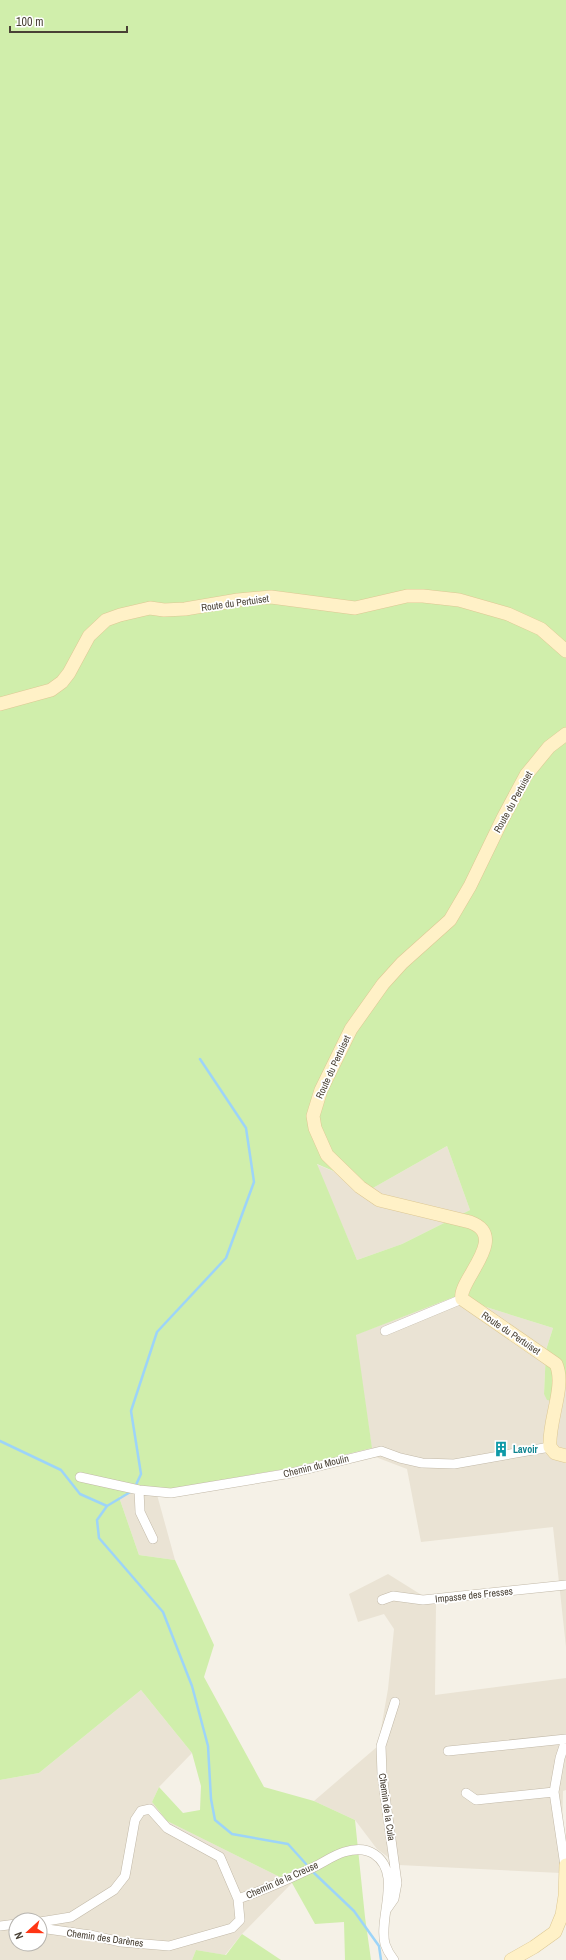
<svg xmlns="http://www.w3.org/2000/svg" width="566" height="1960" font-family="'Archivo Narrow',sans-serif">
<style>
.residential{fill:#eae3d4;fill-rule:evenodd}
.green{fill:#d0eeab;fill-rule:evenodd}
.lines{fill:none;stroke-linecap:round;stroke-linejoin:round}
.stream{stroke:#9dd4f8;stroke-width:2.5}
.street-casing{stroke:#c2b9a8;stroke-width:10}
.secondary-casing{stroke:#ddc894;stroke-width:14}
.street{stroke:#fff;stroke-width:9}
.secondary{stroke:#fff1c7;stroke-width:13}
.labels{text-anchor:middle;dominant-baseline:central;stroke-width:3.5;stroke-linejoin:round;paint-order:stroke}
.street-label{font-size:10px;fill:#494135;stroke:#fff}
.culture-label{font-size:10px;font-weight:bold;fill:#0d838f;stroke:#fff;text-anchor:start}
</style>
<rect width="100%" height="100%" fill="#f5f1e7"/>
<path class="residential" d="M 447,1146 L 470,1210 L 402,1244 L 357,1260 L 316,1164 L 373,1188 Z
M 454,1297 L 553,1328 L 546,1350 L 544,1394 L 553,1401 L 566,1385 L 566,1647 L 553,1527 L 421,1542 L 407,1469 L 373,1456 L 355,1335 Z
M 139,1490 L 156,1491 L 175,1560 L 139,1555 L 119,1497 Z
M 388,1574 L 436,1604 L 435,1695 L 566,1678 L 566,1790 L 563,1791 L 561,1873 L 399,1865 L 377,1849 L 355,1820 L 314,1801 L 378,1746 L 388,1689 L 394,1629 L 384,1614 L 358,1622 L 349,1594 Z
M 141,1690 L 192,1753 L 159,1787 L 152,1802 L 167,1821 L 292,1883 L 242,1934 L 225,1955 L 196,1950 L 192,1960 L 0,1960 L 0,1780 L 39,1773 ZM 16,1920 L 40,1920 L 40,1944 L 16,1944 Z"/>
<path class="green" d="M 0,0 L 566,0 L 566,1385 L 553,1401 L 547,1400 L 544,1394 L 546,1350 L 553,1328 L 454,1297 L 356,1335 L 372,1448 L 291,1468 L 156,1491 L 139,1490 L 119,1497 L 139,1555 L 175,1560 L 214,1645 L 204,1677 L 264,1787 L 314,1801 L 355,1820 L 365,1917 L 371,1960 L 345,1960 L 344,1922 L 315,1924 L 292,1883 L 167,1821 L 152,1802 L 159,1787 L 183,1813 L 200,1810 L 201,1786 L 192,1753 L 141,1690 L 39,1773 L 0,1780 ZM 447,1146 L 470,1210 L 402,1244 L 357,1260 L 317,1164 L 373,1188 Z
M 242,1934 L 281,1960 L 192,1960 L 196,1950 L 226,1955 Z"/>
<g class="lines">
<path class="stream" d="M 0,1441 L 61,1470 L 80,1494 L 107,1506 L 97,1520 L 99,1538 L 163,1612 L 192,1686 L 208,1746 L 211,1799 L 215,1820 L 232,1834 L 288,1844 L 306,1864
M 135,1487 L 141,1474 L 131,1411 L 157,1332 L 226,1258 L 254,1182 L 246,1128 L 200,1059
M 107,1506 L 132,1491
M 313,1872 L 354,1911 L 379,1946 L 381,1960"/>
<defs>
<path id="street" d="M 385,1331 L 462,1299
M 80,1477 L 139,1490 L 171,1493 L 291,1473 L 381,1451 L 400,1458 L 422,1463 L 454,1464 L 550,1447
M 139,1490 L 140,1512 L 153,1539
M 382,1600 L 393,1596 L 423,1600 L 566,1585
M 448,1751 L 566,1739
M 466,1793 L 476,1800 L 554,1792
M 565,1866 L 554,1792 L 560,1758 L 566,1740
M 387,1909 L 394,1899 L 397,1883 L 382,1774 L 381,1746 L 395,1702
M 40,1922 L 71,1917 L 114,1890 L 125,1876 L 135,1820 L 141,1811 L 150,1809 L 167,1828 L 220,1857 L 238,1899 C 264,1890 289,1879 314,1867 C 324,1862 334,1855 344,1852 C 354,1849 365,1848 374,1854 C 403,1873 378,1917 385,1944 C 387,1950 390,1955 394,1960
M 0,1926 L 16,1924
M 40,1928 L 90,1935 L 121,1942 L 169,1946 L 232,1928 L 240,1920 L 238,1899"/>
<path id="secondary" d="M 0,704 L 51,690 L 62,682 L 69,673 L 89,636 L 106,620 L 120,615 L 150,608 L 164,610 L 185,609 L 238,600 L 271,597 L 355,608 L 407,596 L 423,596 L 459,600 L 508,614 L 541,629 L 566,651
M 566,734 L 549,747 L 526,775 L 503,818 L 470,886 L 450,920 L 402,963 L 383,984 L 351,1029 L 321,1090 L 313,1116 L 315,1128 L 327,1155 L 360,1187 L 379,1200 L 470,1222 C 511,1237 457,1281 462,1299 L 556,1364 C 566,1386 548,1421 550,1447 L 555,1453 L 566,1456
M 511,1960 L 534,1947 L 555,1932 L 562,1915 L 565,1896 L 566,1865"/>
</defs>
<use href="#street" class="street-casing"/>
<use href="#secondary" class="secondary-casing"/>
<use href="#street" class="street"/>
<use href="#secondary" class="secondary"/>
</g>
<defs>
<symbol id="building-bare" viewBox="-9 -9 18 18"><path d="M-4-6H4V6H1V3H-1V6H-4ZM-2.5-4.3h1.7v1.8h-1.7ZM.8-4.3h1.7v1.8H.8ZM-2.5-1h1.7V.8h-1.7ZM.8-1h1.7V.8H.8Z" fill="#0f9aa8" stroke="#fff" stroke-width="2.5" paint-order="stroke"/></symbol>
</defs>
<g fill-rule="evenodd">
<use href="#building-bare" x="490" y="1438" width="22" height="22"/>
</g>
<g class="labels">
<g class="street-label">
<text transform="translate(235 603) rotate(-8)">Route du Pertuiset</text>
<text transform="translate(513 802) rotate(-61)">Route du Pertuiset</text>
<text transform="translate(333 1067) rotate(-65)">Route du Pertuiset</text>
<text transform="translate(511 1333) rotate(34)">Route du Pertuiset</text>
<text transform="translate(316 1466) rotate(-14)">Chemin du Moulin</text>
<text transform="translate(474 1595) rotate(-6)">Impasse des Fresses</text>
<text transform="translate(387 1807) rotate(82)">Chemin de la Cula</text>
<text transform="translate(282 1880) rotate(-24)">Chemin de la Creuse</text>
<text transform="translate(105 1938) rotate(8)">Chemin des Darènes</text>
</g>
<g class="culture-label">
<text x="513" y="1449">Lavoir</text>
</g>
</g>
<g transform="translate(28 1932) rotate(249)"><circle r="19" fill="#ffffff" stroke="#b6b3ae"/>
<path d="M0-3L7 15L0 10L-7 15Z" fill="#ff3514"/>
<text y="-6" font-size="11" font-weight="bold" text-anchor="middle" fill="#494135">N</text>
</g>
<path d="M10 26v6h117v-6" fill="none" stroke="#494135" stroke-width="2"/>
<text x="16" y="26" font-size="12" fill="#494135" stroke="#ffffff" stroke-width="3" paint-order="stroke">100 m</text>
</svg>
